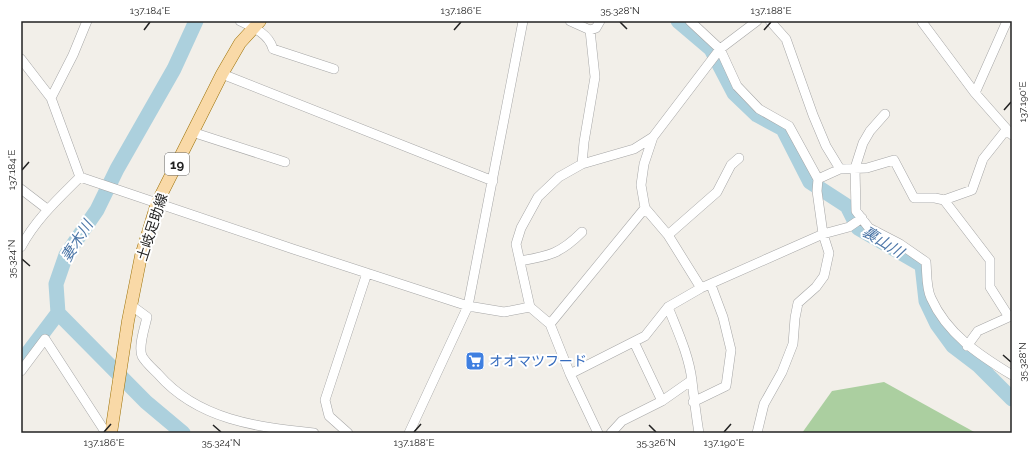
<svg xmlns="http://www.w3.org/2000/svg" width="1033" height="454" font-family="Raleway,'Noto Sans JP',sans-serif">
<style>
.forest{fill:#abcfa0}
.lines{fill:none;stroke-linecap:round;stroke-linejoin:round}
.river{stroke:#acd0dd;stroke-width:15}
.minor-casing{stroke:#a6a6a6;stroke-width:10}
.major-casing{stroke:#9b7005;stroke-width:13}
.minor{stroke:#fff;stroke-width:9}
.major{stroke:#f9d9a7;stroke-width:12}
.ticks{fill:none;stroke:#222;stroke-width:1.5}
.labels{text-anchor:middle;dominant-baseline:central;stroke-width:4;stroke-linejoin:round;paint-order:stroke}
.shield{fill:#fff;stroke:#646464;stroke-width:1}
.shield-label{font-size:13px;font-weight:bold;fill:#222}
.street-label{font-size:14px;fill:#222;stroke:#fff}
.shop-label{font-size:14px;fill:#366cbe;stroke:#fff;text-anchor:start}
.water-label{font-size:15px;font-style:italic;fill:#4d77a8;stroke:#fff}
.neatline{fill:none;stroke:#222;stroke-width:1.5}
.ticks-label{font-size:10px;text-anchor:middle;fill:#222}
</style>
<rect width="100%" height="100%" fill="#f2efe9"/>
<path class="forest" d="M 884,382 L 976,433 L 802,433 L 832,391 Z"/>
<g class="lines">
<path class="river" d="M 678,21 L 711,49 L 734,93 L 757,115 L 783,129 L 810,182 L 847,206 L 858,228 L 922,265 L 926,301 L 937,324 L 953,346 L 978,365 L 1012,399
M 21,362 L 58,313
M 183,433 L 146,402 L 58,313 L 56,284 L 66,255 L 97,210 L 117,169 L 174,69 L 196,21"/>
<defs>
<path id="minor" d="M 240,21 C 253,27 269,34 273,49 L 334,69
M 570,21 L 590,30 L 595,77 L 584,142 L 582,164
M 690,21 L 720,49 L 737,86 L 759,109 L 789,126 L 818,179 L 817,191 L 823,234 L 829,253 L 824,276 L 816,287 L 798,303 L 795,318 L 793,344 L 782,372 L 764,404 L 757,433
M 770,21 L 786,39 L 813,115 L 826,146 L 840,169
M 1007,21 L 975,93 L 1012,135
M 922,22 L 975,93
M 590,30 L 596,28 L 600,21
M 21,59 L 51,98 L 80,177
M 222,74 L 493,181
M 51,98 L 73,55 L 87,21
M 885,114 L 870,131 L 863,143 L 855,168 L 856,211 L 869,228 L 900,244 L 926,262 C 927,273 926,288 931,298 C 947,334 979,355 1012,375
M 192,132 L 285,162
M 653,137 L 644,164 L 641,185 L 645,208 L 668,235 L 701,288
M 80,177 L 293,249 L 468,306 L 504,312 L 530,307
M 818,179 L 840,169 L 867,168 L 894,160 L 914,198 L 935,198 L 944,200 L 972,190 L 983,159 L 1006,130
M 21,189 L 47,209
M 944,200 L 990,260 L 990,287 L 1009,317 L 978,331 L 967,346
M 668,235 L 717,192 L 731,165 L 739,158
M 21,247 C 36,219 58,199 80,177
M 520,261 C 549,256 560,254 582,232
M 132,306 L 147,317 C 145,327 138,346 142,356 C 145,362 153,369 158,374 C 198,420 257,427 314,433
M 668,307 C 677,330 689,355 692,381 C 694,398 696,415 699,433
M 550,324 L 645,208
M 634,342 L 662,401
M 21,371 L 45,339 L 106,433
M 570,374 L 645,336 L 668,307 L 701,288 L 823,234 L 849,227 L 862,218
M 693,402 L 726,386 L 731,350 L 723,317 L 711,285
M 348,433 L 329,416 L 325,400 L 367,273
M 409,433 L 468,306 L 523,21
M 598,433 L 570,374 L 550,324 L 530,307 L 516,244 L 521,228 L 538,197 L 559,177 L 582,164 L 634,149 L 653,137 L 720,49 L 757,21
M 611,433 L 622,421 L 662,401 L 692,380"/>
<path id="major" d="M 111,433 L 128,321 L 141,256 L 157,203 L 222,74 L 240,43 L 260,21"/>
</defs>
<use href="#minor" class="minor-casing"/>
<use href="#major" class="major-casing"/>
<use href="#minor" class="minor"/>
<use href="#major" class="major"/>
</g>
<path class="ticks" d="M 620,22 L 627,29M 144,30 L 150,22M 454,30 L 461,22M 764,30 L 771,22M 1004,110 L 1011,102M 22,170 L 29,162M 22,259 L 30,266M 1003,355 L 1011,362M 213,425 L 221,432M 649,425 L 656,432M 104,432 L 111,424M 414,432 L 421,424M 724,432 L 731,424"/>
<defs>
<symbol id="supermarket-square" viewBox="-11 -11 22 22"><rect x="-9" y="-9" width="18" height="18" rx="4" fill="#3f7fe0" stroke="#fff"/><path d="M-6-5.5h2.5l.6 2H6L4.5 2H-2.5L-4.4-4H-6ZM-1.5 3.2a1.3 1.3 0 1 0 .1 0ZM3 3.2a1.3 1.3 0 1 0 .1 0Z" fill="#fff"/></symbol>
</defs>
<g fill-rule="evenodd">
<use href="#supermarket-square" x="464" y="350" width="22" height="22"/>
</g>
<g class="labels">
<rect class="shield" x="165" y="153" width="24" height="22" rx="3"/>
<g class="shield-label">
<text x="177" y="164">19</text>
</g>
<g class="street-label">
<text transform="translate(152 227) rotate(-72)">土岐足助線</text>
</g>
<g class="shop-label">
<text x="489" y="361">オオマツフード</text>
</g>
<g class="water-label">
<text transform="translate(77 241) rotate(-58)">妻木川</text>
<text transform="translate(883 242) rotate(32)">裏山川</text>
</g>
</g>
<rect width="1033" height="454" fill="none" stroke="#ffffff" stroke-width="44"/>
<rect x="22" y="22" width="989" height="410" class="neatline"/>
<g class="ticks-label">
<text x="150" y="14">137.184°E</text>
<text x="461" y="14">137.186°E</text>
<text x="620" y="14">35.328°N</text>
<text x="771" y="14">137.188°E</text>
<text transform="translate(1022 102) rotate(-90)" y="4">137.190°E</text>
<text transform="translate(11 170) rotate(-90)" y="4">137.184°E</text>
<text transform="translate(11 259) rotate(-90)" y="4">35.324°N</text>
<text transform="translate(1022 362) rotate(-90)" y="4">35.328°N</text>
<text x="104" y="446">137.186°E</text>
<text x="221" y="446">35.324°N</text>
<text x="414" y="446">137.188°E</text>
<text x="656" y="446">35.326°N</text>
<text x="724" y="446">137.190°E</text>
</g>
</svg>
